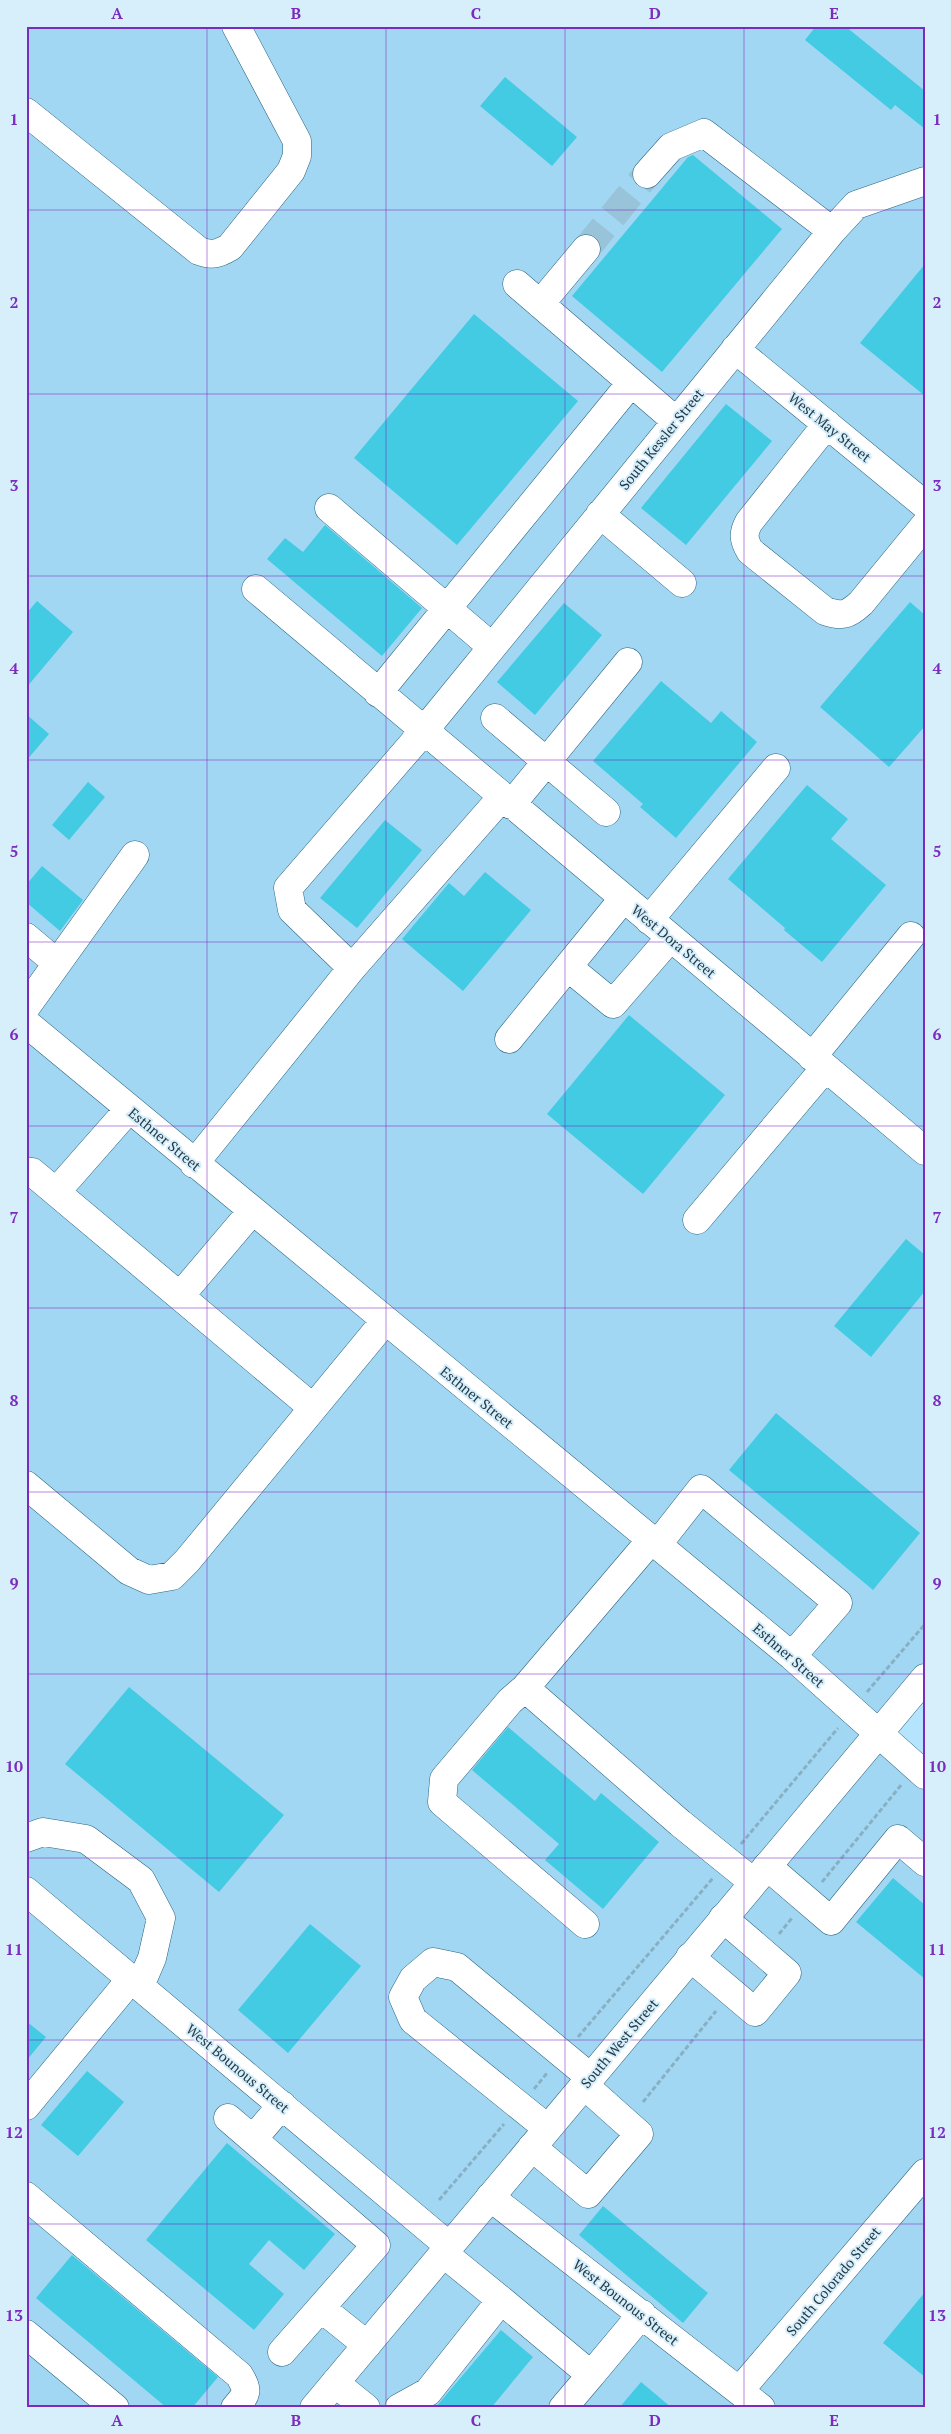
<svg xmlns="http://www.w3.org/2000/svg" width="951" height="2434" font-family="'PT Serif',serif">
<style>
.built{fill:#a2d7f3}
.building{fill:#42cbe2}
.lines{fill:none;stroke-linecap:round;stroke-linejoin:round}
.minor-tunnel{stroke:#98c3d9;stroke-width:28;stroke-dasharray:28 14;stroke-linecap:butt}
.minor-casing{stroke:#2a6581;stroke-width:29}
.major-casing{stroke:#2a6581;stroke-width:29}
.path{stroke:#87b0c5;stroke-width:3;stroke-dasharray:5 2.5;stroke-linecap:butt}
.minor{stroke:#fff;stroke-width:28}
.major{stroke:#fff;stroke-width:28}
.grid{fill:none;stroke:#7b2cbf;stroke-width:1;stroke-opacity:0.55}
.labels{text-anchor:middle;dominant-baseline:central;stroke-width:4;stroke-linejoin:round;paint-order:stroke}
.street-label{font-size:14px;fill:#223b47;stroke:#d7eefb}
.neatline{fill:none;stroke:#7b2cbf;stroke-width:2}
.grid-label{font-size:16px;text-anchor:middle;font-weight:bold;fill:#7b2cbf}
</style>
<rect width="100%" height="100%" fill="#b5e5fe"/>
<path class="built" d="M 26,26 L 925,26 L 925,1680 L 879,1736 L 925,1773 L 925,2408 L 26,2408 Z"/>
<path class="building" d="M 816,26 L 845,26 L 925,91 L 925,129 L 895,105 L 891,110 L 805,40 Z
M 505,77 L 577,137 L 552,166 L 480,106 Z
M 693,155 L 782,229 L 662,372 L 572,296 L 688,157 Z
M 925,264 L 925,396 L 860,343 Z
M 474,314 L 578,401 L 457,545 L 354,458 Z
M 726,404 L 772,441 L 686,545 L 641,508 Z
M 325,525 L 422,608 L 382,656 L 267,559 L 285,538 L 303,552 Z
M 37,601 L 73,632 L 26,688 L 26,614 Z
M 910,602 L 925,615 L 925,726 L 889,767 L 820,707 Z
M 564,603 L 602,635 L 535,715 L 497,682 Z
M 661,681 L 711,723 L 721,711 L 757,742 L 676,838 L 640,807 L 643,804 L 593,761 Z
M 26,714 L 49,734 L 26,761 Z
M 88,782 L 105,797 L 69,840 L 52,825 Z
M 807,785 L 848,819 L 831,839 L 886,885 L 822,962 L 784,930 L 785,928 L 728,879 Z
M 385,820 L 422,850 L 357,928 L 320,898 Z
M 42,866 L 83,900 L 60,931 L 26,902 L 26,885 Z
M 485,872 L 531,910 L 463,991 L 402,939 L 449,883 L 464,896 Z
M 629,1015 L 725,1095 L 643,1194 L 547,1114 Z
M 906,1239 L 925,1255 L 925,1291 L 871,1357 L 834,1326 Z
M 776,1413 L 920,1533 L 873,1590 L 729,1470 Z
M 129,1687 L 284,1815 L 219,1892 L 65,1764 Z
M 508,1727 L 595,1801 L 601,1793 L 659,1842 L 603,1909 L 545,1860 L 559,1844 L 472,1770 Z
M 893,1878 L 925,1905 L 925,1979 L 856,1922 Z
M 310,1924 L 361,1966 L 288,2053 L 238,2010 Z
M 26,2021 L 46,2037 L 26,2061 Z
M 87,2071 L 124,2102 L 78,2156 L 41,2125 Z
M 227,2143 L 335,2234 L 304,2270 L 269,2240 L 249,2264 L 284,2294 L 254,2330 L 146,2240 Z
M 603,2206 L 708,2293 L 683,2323 L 579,2235 Z
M 72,2255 L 218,2377 L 192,2408 L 167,2408 L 36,2298 Z
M 925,2292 L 925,2377 L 883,2343 Z
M 501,2330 L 533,2357 L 491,2408 L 435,2408 Z
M 641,2382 L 672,2408 L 619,2408 Z"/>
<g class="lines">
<path class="minor-tunnel" d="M 586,249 L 647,174"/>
<defs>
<path id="minor" d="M 26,112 L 199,251 C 212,256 218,254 230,247 L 291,171 L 297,156 L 297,141 L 236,26
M 647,174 L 671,147 L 704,133 L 832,231
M 517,284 L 676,421
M 540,304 L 586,249
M 735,349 L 925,505
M 827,424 L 749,522 C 743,533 743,539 750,551 L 825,611 C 842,617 848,615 861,603 L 925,525
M 329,508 L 491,646
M 600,514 L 682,583
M 256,589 L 925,1151
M 378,693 L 631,383
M 495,718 L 606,812
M 511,805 L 628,662
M 649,920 L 776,768
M 26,937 L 57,963
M 568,967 L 613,1004 L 670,938
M 352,968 L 502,797
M 26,1007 L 135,855
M 26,1023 L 792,1656 L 925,1775
M 509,1039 L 623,899
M 812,1057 L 911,936
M 194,1164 L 352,968 L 292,910 L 288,888 L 423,732 L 832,231 L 856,205 L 925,181
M 26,1172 L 32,1172 L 313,1408
M 56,1192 L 129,1109
M 697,1220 L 825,1068
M 180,1296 L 252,1211
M 26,1485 L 129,1571 L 149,1580 L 172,1576 L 187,1561 L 385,1321
M 657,1545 L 701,1489 L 838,1603 L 792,1656
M 525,1688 L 651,1540
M 26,1838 L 43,1832 L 86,1839 L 141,1880 L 161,1918 L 152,1958 L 140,1986
M 767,1866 L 831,1921 L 898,1839 L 925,1862
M 26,1891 L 449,2246
M 585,1924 L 442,1802 L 444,1779 L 510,1701 L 525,1688 L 680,1823 L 753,1882
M 690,1957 L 755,2012 L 787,1973 L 723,1918
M 26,2106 L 131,1979
M 228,2118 L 376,2245 L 282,2352
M 547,2128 L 413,2020 L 403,1997 L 413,1979 L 433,1962 L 457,1967 L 590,2077
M 253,2139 L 282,2105
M 532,2147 L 588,2194 L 639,2134 L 584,2085
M 26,2196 L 239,2375 C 249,2391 247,2394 235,2408
M 490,2197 L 761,2408
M 501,2300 L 591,2375 L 642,2314
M 321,2308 L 367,2345
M 26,2334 L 115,2408
M 335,2383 L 366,2408
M 740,2390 L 925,2173
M 399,2408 L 428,2392 L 501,2300 L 443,2253
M 563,2408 L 591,2375"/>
<path id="major" d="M 314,2408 L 925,1678"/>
</defs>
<use href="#minor" class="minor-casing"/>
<use href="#major" class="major-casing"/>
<path class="path" d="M 867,1692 L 925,1624
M 741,1844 L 838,1728
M 822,1882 L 902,1784
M 779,1934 L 792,1918
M 578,2037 L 713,1878
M 534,2089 L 548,2072
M 643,2102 L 716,2011
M 439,2200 L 504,2124"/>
<use href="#minor" class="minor"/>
<use href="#major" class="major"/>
</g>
<path class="grid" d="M 207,26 L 207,2408M 386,26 L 386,2408M 565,26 L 565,2408M 744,26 L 744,2408M 26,210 L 925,210M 26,394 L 925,394M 26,576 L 925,576M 26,760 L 925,760M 26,942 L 925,942M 26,1126 L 925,1126M 26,1308 L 925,1308M 26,1492 L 925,1492M 26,1674 L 925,1674M 26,1858 L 925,1858M 26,2040 L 925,2040M 26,2224 L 925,2224"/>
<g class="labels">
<g class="street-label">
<text transform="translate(830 427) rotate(39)">West May Street</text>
<text transform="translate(661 439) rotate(-51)">South Kessler Street</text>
<text transform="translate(674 941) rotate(40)">West Dora Street</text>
<text transform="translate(165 1139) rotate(40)">Esthner Street</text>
<text transform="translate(477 1397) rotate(39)">Esthner Street</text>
<text transform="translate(789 1655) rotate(41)">Esthner Street</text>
<text transform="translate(619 2043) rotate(-50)">South West Street</text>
<text transform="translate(238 2068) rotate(40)">West Bounous Street</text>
<text transform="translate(833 2281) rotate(-50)">South Colorado Street</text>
<text transform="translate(626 2302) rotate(38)">West Bounous Street</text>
</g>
</g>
<rect width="951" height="2434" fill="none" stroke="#d7eefb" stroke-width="55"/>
<rect x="28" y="28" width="896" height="2378" class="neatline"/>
<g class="grid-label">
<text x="117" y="19">A</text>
<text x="296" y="19">B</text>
<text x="476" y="19">C</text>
<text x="655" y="19">D</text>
<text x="834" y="19">E</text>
<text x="14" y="125">1</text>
<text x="937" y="125">1</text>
<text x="14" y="308">2</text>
<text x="937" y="308">2</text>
<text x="14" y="491">3</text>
<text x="937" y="491">3</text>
<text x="14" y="674">4</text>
<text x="937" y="674">4</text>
<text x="14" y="857">5</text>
<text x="937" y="857">5</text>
<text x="14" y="1040">6</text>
<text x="937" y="1040">6</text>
<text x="14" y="1223">7</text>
<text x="937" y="1223">7</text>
<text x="14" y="1406">8</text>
<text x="937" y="1406">8</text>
<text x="14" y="1589">9</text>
<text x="937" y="1589">9</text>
<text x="14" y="1772">10</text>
<text x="937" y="1772">10</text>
<text x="14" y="1955">11</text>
<text x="937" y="1955">11</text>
<text x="14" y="2138">12</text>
<text x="937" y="2138">12</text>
<text x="14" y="2321">13</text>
<text x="937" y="2321">13</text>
<text x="117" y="2426">A</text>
<text x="296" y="2426">B</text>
<text x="476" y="2426">C</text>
<text x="655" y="2426">D</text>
<text x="834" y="2426">E</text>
</g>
</svg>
